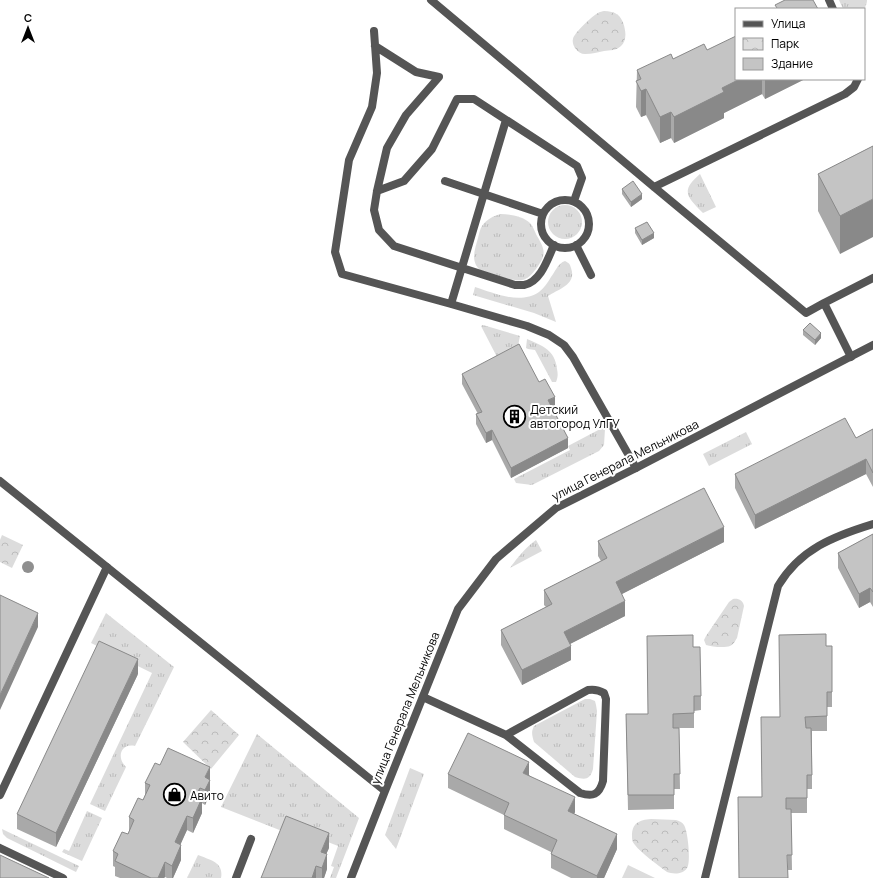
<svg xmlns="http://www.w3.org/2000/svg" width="873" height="878" font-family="Manrope,sans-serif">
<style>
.grass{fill:url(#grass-tufts)}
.park{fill:url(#park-crowns)}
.pitch{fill:#dcdcdc}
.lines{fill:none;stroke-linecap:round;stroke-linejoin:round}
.lane{stroke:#555;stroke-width:8}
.street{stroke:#555;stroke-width:8}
.tree{fill:#8f8f8f}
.wall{fill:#a9a9a9}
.shaded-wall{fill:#898989}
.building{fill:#c4c4c4;stroke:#898989}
.labels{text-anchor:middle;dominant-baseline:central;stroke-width:4;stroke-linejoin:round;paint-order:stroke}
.poi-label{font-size:12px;fill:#000;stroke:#fff;text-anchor:start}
.street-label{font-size:12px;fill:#000;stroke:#fff}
</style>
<defs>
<pattern id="grass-tufts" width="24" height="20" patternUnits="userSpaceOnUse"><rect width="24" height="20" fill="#dcdcdc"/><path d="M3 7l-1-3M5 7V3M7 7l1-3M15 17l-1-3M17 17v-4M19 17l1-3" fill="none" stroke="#bbb"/></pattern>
<pattern id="park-crowns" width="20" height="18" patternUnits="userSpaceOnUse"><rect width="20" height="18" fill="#dcdcdc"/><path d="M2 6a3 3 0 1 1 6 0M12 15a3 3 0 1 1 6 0" fill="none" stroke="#bbb"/></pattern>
</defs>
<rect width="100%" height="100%" fill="#fff"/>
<path class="grass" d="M 839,0 L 867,0 C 867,3 866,6 864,9 L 843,9 Z
M 700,174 L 716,207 L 703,213 C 687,197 680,191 700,174 Z
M548 222a17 17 0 1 1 34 0a17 17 0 1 1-34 0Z
M 501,214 C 510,214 523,216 530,223 C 533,226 535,232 537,236 C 546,251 546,255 536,269 C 532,274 528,279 522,280 C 512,282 490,273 480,270 C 470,261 475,249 478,238 C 479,234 480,229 482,226 C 487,219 493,216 501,214 Z
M 565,261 C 569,263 570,264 571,268 C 577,284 559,289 548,296 L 556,322 L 534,313 L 473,295 L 475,287 C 494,293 520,305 539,292 C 544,288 548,282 551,277 C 555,272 558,263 565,261 Z
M 483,325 L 520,336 L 518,346 L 497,357 L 481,326 Z
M 527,339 C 543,346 555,350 557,369 C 558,374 558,377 556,382 L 552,382 L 551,380 L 535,350 L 528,349 L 526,348 Z
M 604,427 L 605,429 L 604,445 L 599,451 L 532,485 L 516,483 L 514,479 L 570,450 L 568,446 Z
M 746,432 L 752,444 L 709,466 L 703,454 Z
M 536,540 L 542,551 L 510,568 C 518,557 525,548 536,540 Z
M 106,613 L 174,667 L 135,746 C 121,743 116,757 126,767 L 105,811 L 90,804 L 152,673 L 91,643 Z
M 585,699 L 590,699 L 595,701 L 596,705 L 597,711 L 593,769 C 590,780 585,780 575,777 L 534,742 C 532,735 531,732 534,726 Z
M 257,734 L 359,818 L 336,878 L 330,878 L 334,867 L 331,866 L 338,846 L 285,825 L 282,831 L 221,807 Z
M 410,768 L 424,774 L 396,849 L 385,835 Z
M 87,811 L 102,818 L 82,861 L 62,852 L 64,849 L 69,851 Z
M 2,829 L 79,866 L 76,872 L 7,838 L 3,834 Z
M 198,855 C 210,860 224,862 221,878 L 187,878 Z"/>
<path class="park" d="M 604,11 C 609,11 614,12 618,15 C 625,21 629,40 621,46 C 616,51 610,50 604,51 C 598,52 592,54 585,54 C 581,54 578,52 575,48 C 574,46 572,43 573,39 C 574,33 592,16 598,13 C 599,12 603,11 604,11 Z
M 2,535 L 23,545 L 12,568 L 0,562 L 0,540 Z
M 733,599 C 738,598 743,600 744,606 L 737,638 C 735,641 734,644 730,646 C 725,648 712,647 706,645 L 704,640 L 706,636 L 729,602 Z
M 211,710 L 239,735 L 211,769 L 183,742 Z
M 651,819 L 676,820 C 679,821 682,822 684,825 C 688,831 691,863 687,868 C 683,875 672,874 667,872 C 658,865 641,853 635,845 C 632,842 632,839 632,836 C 632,823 639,820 651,819 Z"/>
<path class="pitch" d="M 628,865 L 655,878 L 622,878 Z"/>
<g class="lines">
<path class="lane" d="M 431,0 L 654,187 L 806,313 L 824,303
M 829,0 L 833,9
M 374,31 L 377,73 L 372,107 L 349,160 L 335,252 L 342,274 L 451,304 L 527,326 L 549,335 L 564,345 L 573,357 L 636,468
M 375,46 L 416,72 L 439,77 L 406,115 L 387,148 L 377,191 L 374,210 L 379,230 L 394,246 L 515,285 C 518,285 521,285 524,285 C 541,282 548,258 554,245
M 445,181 L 543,214
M 654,187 L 845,94 L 854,87 L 858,79
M 377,191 L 404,181 L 432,149 L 457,99 L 474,99 L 577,166 L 582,178 L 574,201
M541 224a24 24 0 1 1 48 0a24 24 0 1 1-48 0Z
M 576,245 L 591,275
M 451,304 L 506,120
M 851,357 L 824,303 L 873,278
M 423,697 L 506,735 L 588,690 C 594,689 599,690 604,693 L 606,699 L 603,781 C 599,795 593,797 580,793 L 506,735
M 0,795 L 107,567
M 0,848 L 63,878
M 236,878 L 251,839
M 705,878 L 778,586 C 800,549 834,536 873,524"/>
<path class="street" d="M 0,481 L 385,791
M 351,878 L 385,791 L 458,609 L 496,559 L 556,508 L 636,468 L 873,345"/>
</g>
<circle class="tree" cx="28" cy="567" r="6"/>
<path class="wall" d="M 707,50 L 736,79 L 805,79 L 765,99 L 762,94 L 724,113 L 724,118 L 674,143 L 671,138 L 660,143 L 646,115 L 641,117 L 636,107 L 637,70 L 673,59 Z
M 873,146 L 840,254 L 818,211 L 818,174 Z
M 622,189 L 642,199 L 631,207 L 622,194 Z
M 635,228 L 654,238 L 642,245 L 635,233 Z
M 803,330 L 821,338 L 815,345 L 803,335 Z
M 462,374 L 539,382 L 555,407 L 552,408 L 568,448 L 511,478 L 492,440 L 486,443 L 476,424 L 476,414 L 478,414 L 462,384 Z
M 873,429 L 873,487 L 866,474 L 755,529 L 735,488 L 735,474 L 856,438 Z
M 873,534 L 873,607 L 870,602 L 859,608 L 838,568 L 838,553 Z
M 598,541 L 724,542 L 622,594 L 625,616 L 570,644 L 571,660 L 522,685 L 501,645 L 501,630 L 546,607 L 544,605 L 544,590 L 601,561 L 598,556 Z
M 826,646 L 832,646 L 832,707 L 827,707 L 827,731 L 812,731 L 812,789 L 807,789 L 807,813 L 791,813 L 792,870 L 788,870 L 780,717 Z
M 693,647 L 701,696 L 701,710 L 694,711 L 694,728 L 679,728 L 680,789 L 674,789 L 674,809 L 628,810 L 626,714 L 648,714 Z
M 138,674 L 56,847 L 17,829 L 17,814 Z
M 160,765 L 210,779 L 210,794 L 205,805 L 202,803 L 202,813 L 193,833 L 187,830 L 180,844 L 181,860 L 173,878 L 167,878 L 165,877 L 164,878 L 120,878 L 115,876 L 115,867 L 113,866 L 113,851 L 128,834 L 129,831 L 129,817 L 143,800 L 145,795 L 145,783 Z
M 448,774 L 529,775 L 575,812 L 574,814 L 617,849 L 604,878 L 571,878 L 551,868 L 551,852 L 504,829 L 504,815 L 448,788 Z
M 329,848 L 326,854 L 327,869 L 324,878 L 261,878 Z"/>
<path class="shaded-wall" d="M 740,79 L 762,79 L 762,94 L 724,113 L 724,118 L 674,143 L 674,117 L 722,88 Z
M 765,79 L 805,79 L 765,99 Z
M 646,89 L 646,115 L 641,117 L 641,91 Z
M 671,112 L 671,138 L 660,143 L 660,117 Z
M 642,194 L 642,199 L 631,207 L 631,202 Z
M 873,199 L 873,237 L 840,254 L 840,216 Z
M 654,233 L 654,238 L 642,245 L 642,240 Z
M 821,333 L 821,338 L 815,345 L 815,340 Z
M 555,397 L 555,407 L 548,410 L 548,400 Z
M 492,430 L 492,440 L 486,443 L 486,433 Z
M 568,438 L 568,448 L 511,478 L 511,468 Z
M 866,459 L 866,474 L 755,529 L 755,515 Z
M 724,527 L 724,542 L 616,597 L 616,582 Z
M 870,588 L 870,602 L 859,608 L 859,594 Z
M 625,601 L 625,616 L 564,647 L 564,632 Z
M 38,613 L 38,627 L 0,710 L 0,695 Z
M 571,646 L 571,660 L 522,685 L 522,670 Z
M 138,659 L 138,674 L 56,847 L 56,833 Z
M 529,762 L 529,776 L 523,773 Z
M 210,767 L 210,794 L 205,805 L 205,777 Z
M 200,788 L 200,802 L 202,798 L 202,813 L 193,833 L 193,818 L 196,795 Z
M 575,797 L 575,812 L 568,826 L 568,811 Z
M 187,816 L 187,830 L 175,857 L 175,842 Z
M 329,833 L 329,848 L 321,866 L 321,852 Z
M 617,834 L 617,849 L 604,878 L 597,878 L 597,876 Z
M 181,845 L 181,860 L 173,878 L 172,878 L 172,866 Z
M 327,854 L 327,869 L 324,878 L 322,878 L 322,868 Z
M 165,862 L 165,877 L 164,878 L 158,878 Z
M 316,866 L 316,878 L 312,878 Z"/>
<path class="building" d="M 785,0 L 813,0 L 818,9 L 776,9 L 777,8 L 775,5 Z
M 736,36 L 736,79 L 740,79 L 722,88 L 724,92 L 674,117 L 671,112 L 660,117 L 646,89 L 641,91 L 636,81 L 641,79 L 637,70 L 671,54 L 673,59 L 704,44 L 707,50 Z
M 873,146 L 873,199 L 840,216 L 818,174 Z
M 633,181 L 642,194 L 631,202 L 622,189 Z
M 647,222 L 654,233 L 642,240 L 635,228 Z
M 810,323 L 821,333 L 815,340 L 803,330 Z
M 519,344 L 539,382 L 545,379 L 555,397 L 548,400 L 568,438 L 511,468 L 492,430 L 486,433 L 476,414 L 482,412 L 462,374 Z
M 845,418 L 856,438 L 873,429 L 873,473 L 866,459 L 755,515 L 735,474 Z
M 704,488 L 724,527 L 616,582 L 625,601 L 564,632 L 571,646 L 522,670 L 501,630 L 552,604 L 544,590 L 607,558 L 598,541 Z
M 873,534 L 873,592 L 870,588 L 859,594 L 838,553 Z
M 0,595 L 38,613 L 0,695 Z
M 826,634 L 826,646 L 832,646 L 832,692 L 827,692 L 827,716 L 805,717 L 806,728 L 811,728 L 812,775 L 807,775 L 807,798 L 786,798 L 786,809 L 791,809 L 792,855 L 787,855 L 788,878 L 739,878 L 738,797 L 762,797 L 761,717 L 780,717 L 779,635 Z
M 693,635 L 693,647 L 700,647 L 701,696 L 694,696 L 694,713 L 673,714 L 673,728 L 679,728 L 680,774 L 674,774 L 674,795 L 628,795 L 626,714 L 648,714 L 647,636 Z
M 99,641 L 138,659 L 56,833 L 17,814 Z
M 468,733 L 529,762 L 523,773 L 575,797 L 568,811 L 617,834 L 597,876 L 551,854 L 557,840 L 504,815 L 509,803 L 448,774 Z
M 168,748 L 210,767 L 205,777 L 210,780 L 205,790 L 200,788 L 196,795 L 202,798 L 193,818 L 187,816 L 175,842 L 181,845 L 172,866 L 165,862 L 158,878 L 151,878 L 115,861 L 118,854 L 113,851 L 122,832 L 128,834 L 134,820 L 129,817 L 138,798 L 143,800 L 150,785 L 145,783 L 155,763 L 160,765 Z
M 286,816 L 329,833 L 321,852 L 327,854 L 322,868 L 316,866 L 312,878 L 261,878 Z
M 0,855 L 49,878 L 0,878 Z"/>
<defs>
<symbol id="building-ring" viewBox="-11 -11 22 22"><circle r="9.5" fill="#fff" stroke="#000" stroke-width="1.5"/><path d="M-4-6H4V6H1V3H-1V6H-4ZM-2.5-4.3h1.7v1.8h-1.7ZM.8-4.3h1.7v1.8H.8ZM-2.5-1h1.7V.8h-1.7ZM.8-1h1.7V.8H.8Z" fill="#000"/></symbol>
<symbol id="shop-ring" viewBox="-11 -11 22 22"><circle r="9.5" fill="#fff" stroke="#000" stroke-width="1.5"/><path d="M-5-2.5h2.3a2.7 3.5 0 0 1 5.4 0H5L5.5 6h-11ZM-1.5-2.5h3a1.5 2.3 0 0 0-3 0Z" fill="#000"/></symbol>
</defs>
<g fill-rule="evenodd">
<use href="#building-ring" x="502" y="404" width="25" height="25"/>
<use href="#shop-ring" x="162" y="782" width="25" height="25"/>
</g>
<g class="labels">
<g class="poi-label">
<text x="530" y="409">Детский<tspan x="530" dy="14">автогород УлГУ</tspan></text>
<text x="190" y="795">Авито</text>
</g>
<g class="street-label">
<text transform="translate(625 460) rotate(-27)">улица Генерала Мельникова</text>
<text transform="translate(405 708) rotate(-68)">улица Генерала Мельникова</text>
</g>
</g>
<rect x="735" y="8" width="130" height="72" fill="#ffffff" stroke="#999999"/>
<rect x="743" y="21" width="20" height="6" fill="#555555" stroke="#999999"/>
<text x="771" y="28" font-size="12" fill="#000000">Улица</text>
<rect x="743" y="38" width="20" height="12" fill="url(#park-crowns)" stroke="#999999"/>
<text x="771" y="48" font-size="12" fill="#000000">Парк</text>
<rect x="743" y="58" width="20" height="12" fill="#c4c4c4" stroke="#999999"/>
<text x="771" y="68" font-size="12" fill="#000000">Здание</text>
<g transform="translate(28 28)" stroke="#ffffff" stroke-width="3" paint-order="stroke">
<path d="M0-3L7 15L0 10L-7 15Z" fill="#000000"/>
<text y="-6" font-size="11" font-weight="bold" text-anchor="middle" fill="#000000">С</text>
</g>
</svg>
